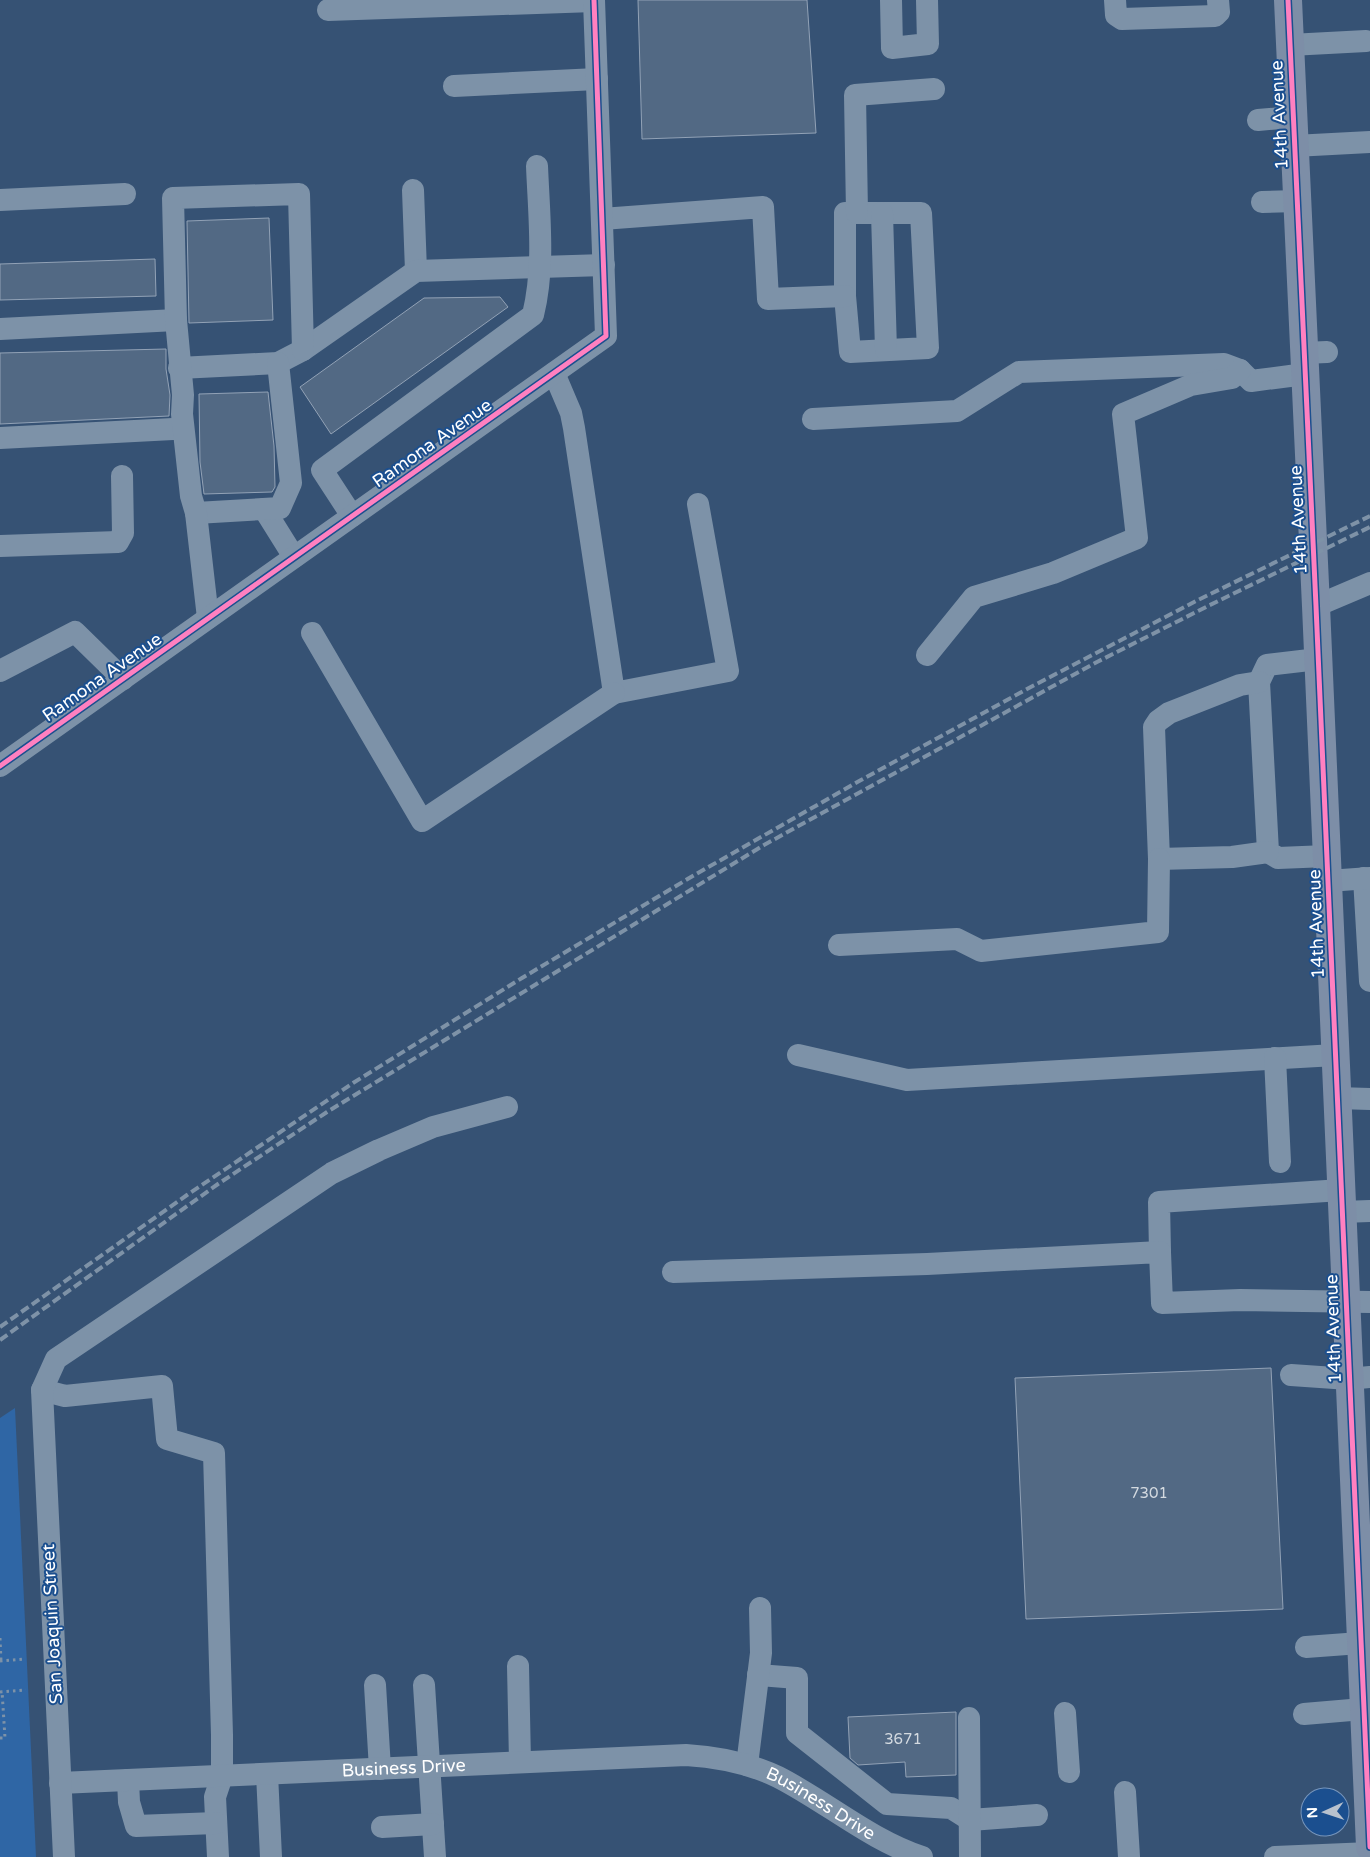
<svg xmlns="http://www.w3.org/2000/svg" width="1370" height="1857" font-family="'Varela Round',sans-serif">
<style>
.green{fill:#2f66a5}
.building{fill:#526984;stroke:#92a2b6}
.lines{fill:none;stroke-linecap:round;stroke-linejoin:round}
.path{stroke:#7d92a8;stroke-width:3;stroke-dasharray:2.5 4;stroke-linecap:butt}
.minor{stroke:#7d92a8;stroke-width:22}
.major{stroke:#7d8ea7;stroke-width:28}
.rail{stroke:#7e92a7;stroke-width:4;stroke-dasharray:9 4;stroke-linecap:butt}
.cycleway-casing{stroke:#1b4f8f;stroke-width:8}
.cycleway{stroke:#ff80c0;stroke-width:5}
.labels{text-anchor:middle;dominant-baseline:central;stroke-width:4;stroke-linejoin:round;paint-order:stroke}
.number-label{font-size:15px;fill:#d4dae0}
.street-label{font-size:18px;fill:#fff;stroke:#1b4f8f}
</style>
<rect width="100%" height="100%" fill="#365274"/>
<path class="green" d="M 15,1408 L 36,1857 L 0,1857 L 0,1418 Z"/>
<path class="building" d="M 638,0 L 807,0 L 816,133 L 642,139 Z
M 269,218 L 273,320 L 189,323 L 187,221 Z
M 155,259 L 156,296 L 0,300 L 0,264 Z
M 500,297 L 508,307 L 331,434 L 300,387 L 424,298 Z
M 166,349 L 166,369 L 170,395 L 169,416 L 0,424 L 0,353 Z
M 268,392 L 274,446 L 275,487 L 272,492 L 204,494 L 200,462 L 199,394 Z
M 1271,1368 L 1283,1609 L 1026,1619 L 1015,1378 Z
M 956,1712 L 956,1775 L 906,1777 L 905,1762 L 858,1765 L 850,1758 L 848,1717 Z"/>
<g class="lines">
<path class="path" d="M 0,1638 L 1,1661
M 0,1661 L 24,1659
M 0,1692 L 26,1690
M 0,1738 L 5,1738 L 2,1691"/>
<g class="minor">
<path d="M 891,0 L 892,48 L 928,44 L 927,0"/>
<path d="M 1115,0 L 1116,15 L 1122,19 L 1215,16 L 1219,12 L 1218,0"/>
<path d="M 328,10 L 594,1"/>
<path d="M 1290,45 L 1366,41"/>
<path d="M 454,86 L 597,79"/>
<path d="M 1258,120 L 1293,117"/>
<path d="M 1294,146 L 1370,142"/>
<path d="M 413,190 L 416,271"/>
<path d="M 0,200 L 125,194"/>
<path d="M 1262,202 L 1297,201"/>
<path d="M 845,213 L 921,213 L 928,348 L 850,352 L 845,296 Z"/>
<path d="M 857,213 L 855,95 L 934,89"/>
<path d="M 882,213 L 886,350"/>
<path d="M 602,219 L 763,207 L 768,299 L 845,296"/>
<path d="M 0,329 L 176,320"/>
<path d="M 1304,353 L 1327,352"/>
<path d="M 179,368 L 278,363 L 303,350 L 416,271 L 604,265"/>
<path d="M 554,373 L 571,413 L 574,428 L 614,693 L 728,671 L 698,504"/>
<path d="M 813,419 L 957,411 L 1019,372 L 1224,364 L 1240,370 L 1251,381 L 1305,374"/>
<path d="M 0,438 L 173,429"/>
<path d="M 264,509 L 294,557"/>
<path d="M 196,513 L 280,508 L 291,483 L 278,363"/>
<path d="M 352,516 L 322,470 L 533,315 C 545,266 539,216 537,166"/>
<path d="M 0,546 L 118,542 L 123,533 L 122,476"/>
<path d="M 1316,606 L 1370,583"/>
<path d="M 208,618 L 196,513 L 191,496 L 182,414 L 183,395 L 176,320 L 173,198 L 299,194 L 303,350"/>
<path d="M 312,633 L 422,821 L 614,693"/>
<path d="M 927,655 L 974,597 L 1053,573 L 1137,538 L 1123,414 L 1191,385 L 1232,378 L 1240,370"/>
<path d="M 1318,659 L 1267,665 L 1259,682 L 1268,852 L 1278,858 L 1327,856"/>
<path d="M 0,671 L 75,632 L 123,679"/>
<path d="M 1259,682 L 1240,685 L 1169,713 L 1158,721 L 1154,727 L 1159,859 L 1232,857 L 1268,852"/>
<path d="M 0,766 L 606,336 L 594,0"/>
<path d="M 1364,878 L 1370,981"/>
<path d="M 1328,881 L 1370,878"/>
<path d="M 839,945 L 957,939 L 981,951 L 1158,932 L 1159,859"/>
<path d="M 798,1055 L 907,1080 L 1335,1055"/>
<path d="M 1275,1058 L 1280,1162"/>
<path d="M 1337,1098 L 1370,1099"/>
<path d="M 1342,1212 L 1370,1211"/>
<path d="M 1160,1252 L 1159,1202 L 1341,1190"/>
<path d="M 673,1272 L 927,1264 L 1160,1252 L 1162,1303 L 1240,1300 L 1370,1302"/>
<path d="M 1291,1375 L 1349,1379 L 1370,1377"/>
<path d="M 42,1390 L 65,1396 L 162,1386 L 167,1439 L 214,1453 L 222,1735 L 222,1776 L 215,1797 L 218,1857"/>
<path d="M 1306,1647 L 1360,1643"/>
<path d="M 518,1666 L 520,1762"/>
<path d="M 758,1675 L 797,1678 L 797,1733 L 887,1804 L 951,1808 L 970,1820 L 1037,1815"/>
<path d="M 375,1685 L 380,1769"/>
<path d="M 424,1685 L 435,1857"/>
<path d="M 1065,1713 L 1069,1772"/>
<path d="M 1304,1714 L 1363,1709"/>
<path d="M 969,1718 L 970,1857"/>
<path d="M 747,1765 L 761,1653 L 760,1608"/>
<path d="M 267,1774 L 271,1857"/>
<path d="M 128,1780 L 129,1802 L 136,1826 L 216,1823"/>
<path id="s1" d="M 60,1783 L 686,1755 C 718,1757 749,1763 778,1777 C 827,1802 870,1840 922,1857"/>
<path d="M 1125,1792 L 1129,1857"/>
<path d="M 382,1827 L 433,1824"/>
<path d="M 64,1857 L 42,1390 L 56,1359 L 332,1173 L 379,1150 L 433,1127 L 507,1107"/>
<path d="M 1275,1857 L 1370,1853"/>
</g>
<path class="major" d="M 1288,0 L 1316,606 L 1370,1847"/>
<path class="rail" d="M 0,1327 L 187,1195 L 353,1083 L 522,978 L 691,877 L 861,780 L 1027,689 L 1196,601 L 1370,516
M 0,1340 L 218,1184 L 327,1112 L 764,845 L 1097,662 L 1208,606 L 1370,527"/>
<defs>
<path id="cycleway" d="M 1288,0 L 1316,606 L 1370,1847
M 0,766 L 606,336 L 594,0"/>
</defs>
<use href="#cycleway" class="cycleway-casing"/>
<use href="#cycleway" class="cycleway"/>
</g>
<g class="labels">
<g class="number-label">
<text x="1149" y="1493">7301</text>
<text x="903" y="1739">3671</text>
</g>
<g class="street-label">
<text transform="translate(1279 115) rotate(-93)">14th Avenue</text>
<text transform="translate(432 443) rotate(-35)">Ramona Avenue</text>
<text transform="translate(1298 520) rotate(-93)">14th Avenue</text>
<text transform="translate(102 677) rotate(-35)">Ramona Avenue</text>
<text transform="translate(1316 924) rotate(-92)">14th Avenue</text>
<text transform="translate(1333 1329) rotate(-92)">14th Avenue</text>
<text transform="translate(52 1624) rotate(-93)">San Joaquin Street</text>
<text stroke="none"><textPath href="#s1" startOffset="344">Business Drive</textPath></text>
<text stroke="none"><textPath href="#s1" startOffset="772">Business Drive</textPath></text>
</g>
</g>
<g transform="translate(1325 1812) rotate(267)"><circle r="24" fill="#1b4f8f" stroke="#7695bc"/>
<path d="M0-4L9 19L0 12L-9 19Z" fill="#b9c2ce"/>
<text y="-8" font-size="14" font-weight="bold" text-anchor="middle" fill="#ffffff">N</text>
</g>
</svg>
